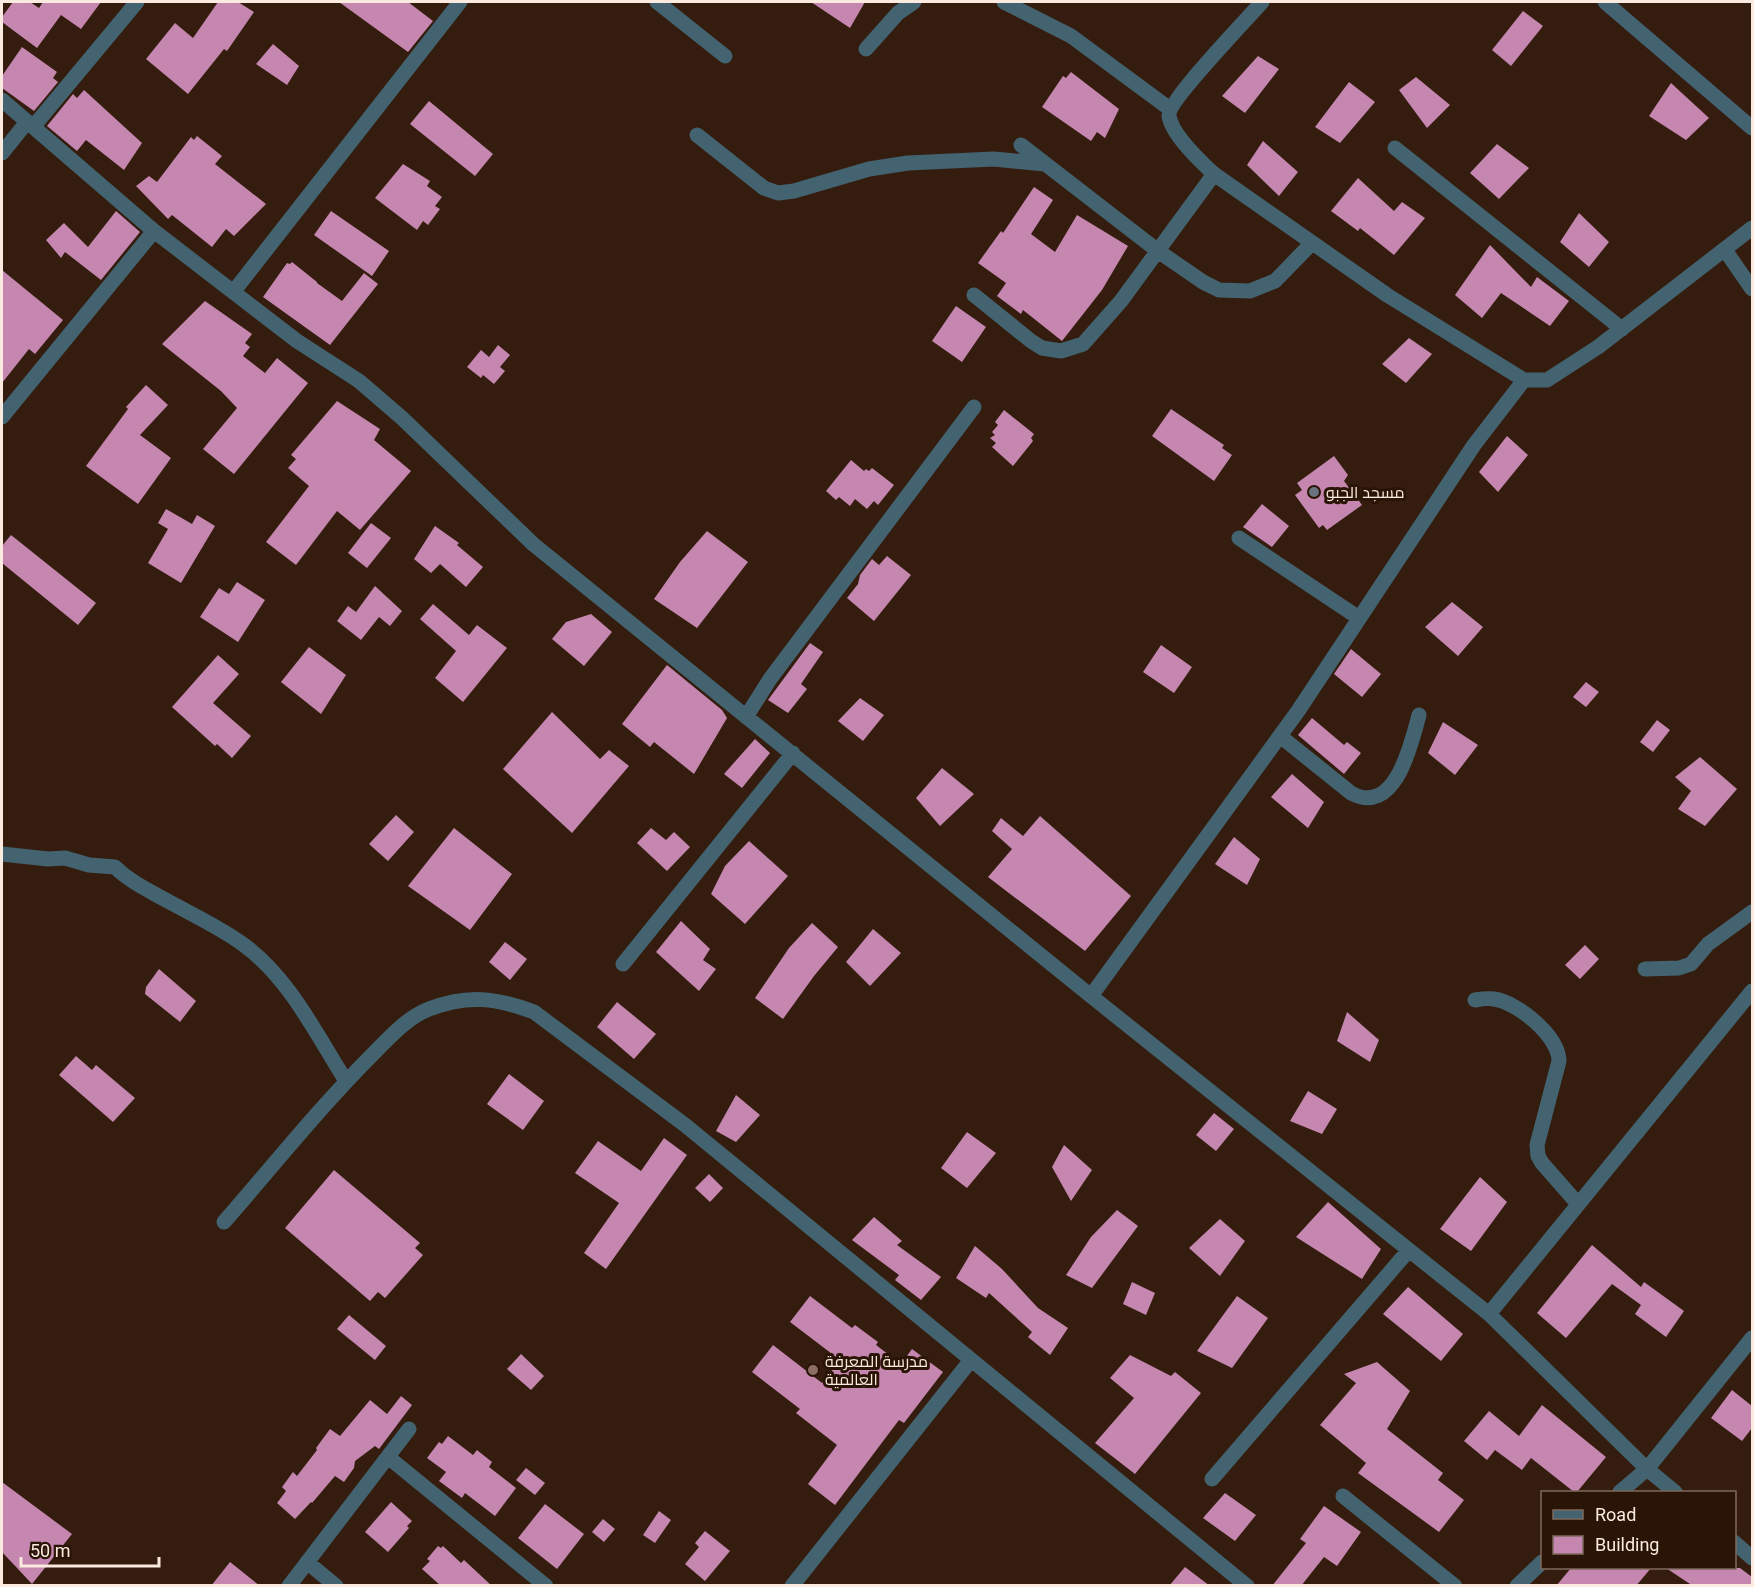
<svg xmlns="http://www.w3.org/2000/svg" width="1754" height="1587" font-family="Roboto,Cairo,sans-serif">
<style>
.building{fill:#c586af}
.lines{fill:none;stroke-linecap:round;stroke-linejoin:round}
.minor{stroke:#436370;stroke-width:15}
.worship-dot{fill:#6b7280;stroke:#2a1405;stroke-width:2}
.education-dot{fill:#8d6e63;stroke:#2a1405;stroke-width:2}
.labels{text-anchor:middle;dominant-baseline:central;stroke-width:6;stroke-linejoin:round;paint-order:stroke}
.poi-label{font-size:16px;fill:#faeae0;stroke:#2a1405;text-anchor:start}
</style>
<rect width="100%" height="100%" fill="#341d0e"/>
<path class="building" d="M 13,2 L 30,2 L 39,8 L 43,2 L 101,2 L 81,29 L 61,15 L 37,48 L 2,22 L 2,17 Z
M 218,2 L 238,2 L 254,12 L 227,51 L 224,49 L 188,94 L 146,59 L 175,23 L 193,38 Z
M 339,2 L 408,2 L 433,21 L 408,52 Z
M 811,2 L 865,2 L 850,28 Z
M 1523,11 L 1543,26 L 1511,66 L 1492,50 Z
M 273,44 L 299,66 L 287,85 L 256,64 Z
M 22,47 L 57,72 L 53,78 L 58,82 L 34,111 L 2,88 L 2,76 Z
M 1258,56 L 1279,69 L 1245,113 L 1222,96 Z
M 1071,72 L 1119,109 L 1105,138 L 1097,132 L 1091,141 L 1042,107 L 1063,76 L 1066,78 Z
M 1416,77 L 1450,105 L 1427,128 L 1399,90 Z
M 1349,82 L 1375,102 L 1340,143 L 1315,127 Z
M 1671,83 L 1709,118 L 1686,140 L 1649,116 Z
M 84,90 L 142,143 L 124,170 L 86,140 L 77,151 L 47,126 L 73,94 L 77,98 Z
M 429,101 L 493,154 L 475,176 L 410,124 Z
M 197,136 L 222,156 L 215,164 L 266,204 L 234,236 L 226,229 L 212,247 L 172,215 L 168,219 L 136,186 L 149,176 L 157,182 L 191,137 L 194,140 Z
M 1263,141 L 1298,172 L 1279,196 L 1247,165 Z
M 1497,144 L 1529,168 L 1499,199 L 1470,173 Z
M 403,164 L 430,181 L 427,186 L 442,197 L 435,206 L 440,209 L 428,225 L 423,221 L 417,230 L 375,198 Z
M 1358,178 L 1394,211 L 1402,202 L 1425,218 L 1394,255 L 1360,228 L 1358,231 L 1331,211 Z
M 1034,187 L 1053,200 L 1031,234 L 1055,252 L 1077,215 L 1128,246 L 1102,290 L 1062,341 L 1023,310 L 1021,314 L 997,296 L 1006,283 L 978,263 L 1001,231 L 1003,233 Z
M 116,211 L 140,232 L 101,280 L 65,252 L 61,258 L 46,240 L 64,223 L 88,247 Z
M 331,211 L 389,251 L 372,276 L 314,235 Z
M 1579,213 L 1609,242 L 1589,267 L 1560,242 Z
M 1490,245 L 1531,287 L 1537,277 L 1569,301 L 1550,326 L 1501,293 L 1482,318 L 1455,295 Z
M 292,262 L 317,282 L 317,283 L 342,301 L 364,273 L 378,284 L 330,345 L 263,297 L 287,263 L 290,264 Z
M 2,270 L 63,320 L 35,354 L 29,349 L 2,383 Z
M 205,301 L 252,334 L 245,343 L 250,347 L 243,356 L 265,373 L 277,358 L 308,383 L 234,474 L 203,449 L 237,408 L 221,391 L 162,344 Z
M 956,306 L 986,327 L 962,362 L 932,341 Z
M 1409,338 L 1432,354 L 1406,383 L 1382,364 Z
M 498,345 L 510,355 L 500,367 L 505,371 L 494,384 L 483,375 L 481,378 L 467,367 L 481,350 L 489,357 Z
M 146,385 L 168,405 L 140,435 L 171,458 L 138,504 L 86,466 L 128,409 L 126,407 Z
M 337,401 L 380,429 L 374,440 L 411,471 L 360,530 L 337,511 L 296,565 L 266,542 L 309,486 L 288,468 L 296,459 L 291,455 Z
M 1171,409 L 1224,445 L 1222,448 L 1232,455 L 1214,481 L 1152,436 Z
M 1004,410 L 1034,434 L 1031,438 L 1033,441 L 1013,466 L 992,447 L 996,443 L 990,438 L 995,435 L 992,432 L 998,425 L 995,422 Z
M 1507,436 L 1528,455 L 1498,492 L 1479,472 Z
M 1334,456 L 1348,475 L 1344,481 L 1362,505 L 1327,530 L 1323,525 L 1319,528 L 1295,495 L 1302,490 L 1297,483 Z
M 851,460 L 864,471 L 866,469 L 869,471 L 872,468 L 894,485 L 878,505 L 874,501 L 867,509 L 855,499 L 850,506 L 839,497 L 836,500 L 826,491 Z
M 1262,504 L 1289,526 L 1272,547 L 1243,527 Z
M 166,509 L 192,524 L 197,515 L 215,526 L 181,583 L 148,563 L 168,529 L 158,523 Z
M 371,523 L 391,538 L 367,568 L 348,553 Z
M 435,526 L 459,543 L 457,545 L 483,567 L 466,587 L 440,564 L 431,573 L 414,559 Z
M 707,531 L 748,562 L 697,628 L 654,599 L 680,562 Z
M 11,535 L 96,603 L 78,625 L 2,563 L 2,546 Z
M 887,556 L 911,575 L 874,621 L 847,598 L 858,584 L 860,575 L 872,559 L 879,565 Z
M 237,582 L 265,600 L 238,642 L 200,617 L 219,588 L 229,594 Z
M 375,586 L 402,611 L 390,626 L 379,617 L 361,640 L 337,621 L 348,606 L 356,612 Z
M 1452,602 L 1483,627 L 1458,656 L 1425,627 Z
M 433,604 L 469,635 L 477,625 L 507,648 L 463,702 L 435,678 L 456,651 L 420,619 Z
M 591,614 L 612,632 L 584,666 L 552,639 L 566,622 Z
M 810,643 L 823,652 L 801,684 L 807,689 L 788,713 L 768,700 Z
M 1161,645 L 1192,667 L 1174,693 L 1143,672 Z
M 309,647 L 346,675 L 321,714 L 281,682 Z
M 1351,649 L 1381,674 L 1362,697 L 1334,674 Z
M 218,655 L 239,674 L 213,703 L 251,736 L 232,758 L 217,744 L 215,746 L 172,707 Z
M 667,665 L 722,710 L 727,718 L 694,774 L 654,742 L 650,747 L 622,724 Z
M 1586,682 L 1599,692 L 1586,707 L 1573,697 Z
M 860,698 L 884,715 L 863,741 L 838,721 Z
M 552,712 L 600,759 L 609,750 L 629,766 L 572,833 L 503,769 Z
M 1312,718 L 1344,745 L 1347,742 L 1361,753 L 1344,774 L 1298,735 Z
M 1657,720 L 1670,730 L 1653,752 L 1640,742 Z
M 1443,722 L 1478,745 L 1455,775 L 1428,753 Z
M 755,739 L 770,753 L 742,788 L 724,774 Z
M 1700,757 L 1737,789 L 1705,826 L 1678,809 L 1691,791 L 1675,777 Z
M 942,768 L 974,794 L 940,826 L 916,798 Z
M 1292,774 L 1324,802 L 1308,828 L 1271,797 Z
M 396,815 L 414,832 L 388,861 L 369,844 Z
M 1040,816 L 1131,896 L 1085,951 L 988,877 L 1012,849 L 992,831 L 1001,818 L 1023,836 Z
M 454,828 L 512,874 L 470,930 L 408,886 Z
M 651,828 L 666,840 L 674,832 L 690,847 L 667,871 L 637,843 Z
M 1234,837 L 1260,859 L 1247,885 L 1215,864 Z
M 749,841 L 788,876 L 745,924 L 711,894 L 725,866 Z
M 681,921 L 710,949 L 703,960 L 716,969 L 699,991 L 656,952 Z
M 812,923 L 838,947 L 814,976 L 783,1019 L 755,998 L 789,948 Z
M 873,929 L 901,953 L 870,986 L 846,962 Z
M 505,942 L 527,959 L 510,980 L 489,962 Z
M 1585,945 L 1599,959 L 1580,979 L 1565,965 Z
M 159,969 L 196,1001 L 180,1022 L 145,994 L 146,987 Z
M 617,1002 L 656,1034 L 634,1059 L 597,1027 Z
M 1347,1012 L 1379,1040 L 1370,1062 L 1337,1041 Z
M 76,1056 L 92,1070 L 96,1065 L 135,1098 L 113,1122 L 59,1075 Z
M 509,1074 L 544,1101 L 523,1130 L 487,1104 Z
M 1308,1091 L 1337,1109 L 1322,1134 L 1290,1121 Z
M 736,1095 L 760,1115 L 736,1142 L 716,1131 Z
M 1214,1113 L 1234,1129 L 1216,1151 L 1196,1135 Z
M 967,1132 L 996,1153 L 967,1188 L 941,1168 Z
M 664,1138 L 687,1155 L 606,1269 L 584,1253 L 619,1203 L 575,1173 L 598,1141 L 641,1171 Z
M 1064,1145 L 1092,1170 L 1071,1201 L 1052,1167 Z
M 334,1170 L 420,1243 L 415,1248 L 423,1255 L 385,1298 L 378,1292 L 370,1301 L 285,1228 Z
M 709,1174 L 723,1188 L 710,1202 L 695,1188 Z
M 1480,1177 L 1507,1202 L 1471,1251 L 1440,1229 Z
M 1328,1202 L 1381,1249 L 1362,1279 L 1296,1237 Z
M 1117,1210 L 1138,1226 L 1092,1288 L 1066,1275 L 1091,1237 Z
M 874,1217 L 902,1241 L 897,1245 L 941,1277 L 921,1300 L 895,1280 L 899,1275 L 852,1240 Z
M 1220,1219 L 1245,1241 L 1220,1276 L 1189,1248 Z
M 1592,1245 L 1641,1287 L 1644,1282 L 1684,1311 L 1666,1337 L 1635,1314 L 1641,1305 L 1612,1284 L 1566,1338 L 1537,1313 Z
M 975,1246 L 1002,1269 L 1038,1308 L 1068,1328 L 1050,1355 L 1028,1337 L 1032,1332 L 989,1293 L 986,1298 L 956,1278 Z
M 1132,1282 L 1155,1293 L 1146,1315 L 1123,1304 Z
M 1408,1287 L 1463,1334 L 1441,1361 L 1383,1314 Z
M 810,1296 L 852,1328 L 855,1325 L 878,1342 L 876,1345 L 901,1364 L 912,1349 L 943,1372 L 904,1423 L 899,1420 L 835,1505 L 808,1484 L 837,1445 L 796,1413 L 800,1409 L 752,1372 L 773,1345 L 822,1383 L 840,1360 L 790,1322 Z
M 1237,1296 L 1268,1318 L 1232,1368 L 1197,1351 Z
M 349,1315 L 386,1346 L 375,1360 L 337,1329 Z
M 521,1354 L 544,1376 L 531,1390 L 507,1369 Z
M 1130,1355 L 1171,1376 L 1175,1372 L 1201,1393 L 1135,1474 L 1095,1443 L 1134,1398 L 1110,1378 Z
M 1377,1362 L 1410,1391 L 1387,1429 L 1443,1473 L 1438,1480 L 1464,1500 L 1439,1532 L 1358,1473 L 1366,1463 L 1320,1425 L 1356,1383 L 1344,1374 Z
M 1732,1390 L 1752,1406 L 1752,1428 L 1742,1441 L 1711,1418 Z
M 401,1396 L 412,1405 L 379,1449 L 375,1446 L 355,1461 L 354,1468 L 344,1482 L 335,1476 L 312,1503 L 311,1502 L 295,1519 L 277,1503 L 286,1491 L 282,1487 L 293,1472 L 297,1476 L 317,1450 L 316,1448 L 330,1429 L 340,1436 L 370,1400 L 387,1414 Z
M 1542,1405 L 1606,1457 L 1577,1492 L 1574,1492 L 1531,1458 L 1522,1470 L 1495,1450 L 1487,1460 L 1464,1441 L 1489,1411 L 1519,1436 Z
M 448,1436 L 473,1455 L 477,1450 L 492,1462 L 489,1467 L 516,1488 L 495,1516 L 465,1493 L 462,1498 L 439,1481 L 446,1472 L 427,1458 L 439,1442 L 442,1444 Z
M 526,1468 L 545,1483 L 535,1495 L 516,1480 Z
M 2,1482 L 72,1534 L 32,1584 L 2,1552 Z
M 1225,1493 L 1256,1515 L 1235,1541 L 1203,1518 Z
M 391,1502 L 412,1521 L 407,1526 L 409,1528 L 388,1552 L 365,1532 Z
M 545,1504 L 584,1534 L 557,1569 L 518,1538 Z
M 1324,1506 L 1361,1532 L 1337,1566 L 1324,1557 L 1301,1586 L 1272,1586 L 1306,1543 L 1300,1539 Z
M 659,1511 L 671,1520 L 655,1543 L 643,1535 Z
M 603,1519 L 615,1529 L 604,1542 L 592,1532 Z
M 705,1531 L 730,1551 L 705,1581 L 685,1564 L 699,1547 L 695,1543 Z
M 438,1546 L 441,1548 L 443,1546 L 461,1563 L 464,1560 L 492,1586 L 441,1586 L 422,1569 L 430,1561 L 427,1559 Z
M 230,1562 L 260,1586 L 211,1586 Z
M 1185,1567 L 1210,1586 L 1169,1586 Z
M 1571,1568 L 1651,1568 L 1636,1586 L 1556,1586 Z
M 1666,1568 L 1740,1568 L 1752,1577 L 1752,1586 L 1693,1586 Z"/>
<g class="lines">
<path class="minor" d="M 657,2 L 725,56
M 1004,2 L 1071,36 L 1170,109
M 1262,2 C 1248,18 1167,102 1169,116 C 1172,135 1201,162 1214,174 L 1387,295 L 1524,380 L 1547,380 L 1598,347 L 1752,228
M 1605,2 L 1752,128
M 866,49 L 898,13 L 914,2
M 2,100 L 154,231 L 297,341 L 359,381 L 402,418 L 533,544 L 1091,996 L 1489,1314 L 1647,1469 L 1675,1492
M 33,127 L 137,2
M 697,135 L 764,188 L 778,193 L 794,191 L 869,169 L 908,163 L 994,159 L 1045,164
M 1021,145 L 1158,251 L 1203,282 L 1219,290 L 1250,291 L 1275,281 L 1312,243
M 1395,148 L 1622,329
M 2,153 L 27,122
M 1725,250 L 1752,289
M 234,291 L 460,2
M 974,295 L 1031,341 L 1042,348 L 1061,351 L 1083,344 L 1121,301 L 1214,174
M 2,417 L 154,231
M 1239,538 L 1359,618
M 746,717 L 770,679 L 974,407
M 1280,736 L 1351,793 C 1395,817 1411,745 1419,715
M 2,854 L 48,859 L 65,858 L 89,865 L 115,867 C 129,881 146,889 164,899 C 191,914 220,927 244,945 C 290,979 316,1034 346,1081
M 623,964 L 793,753
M 1645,969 L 1679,968 L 1691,964 L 1708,944 L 1752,912
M 1091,996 L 1298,711 L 1474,445 L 1524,380
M 1475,1000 C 1481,999 1488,998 1494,999 C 1517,1002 1559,1036 1559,1061 L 1537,1145 L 1538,1156 L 1542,1163 L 1578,1204
M 224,1222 C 273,1166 320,1107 372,1055 C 389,1038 406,1018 429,1009 C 468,994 496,998 534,1012 L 685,1125 L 1247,1586
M 1489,1314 L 1752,991
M 388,1457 L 546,1586
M 1212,1479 L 1409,1250
M 1620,1492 L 1647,1469 L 1752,1338
M 1343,1496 L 1455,1586
M 1734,1542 L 1752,1558
M 307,1562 L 336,1586
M 289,1586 L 409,1429
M 792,1586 L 971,1360
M 1517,1586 L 1542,1562"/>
</g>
<circle class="worship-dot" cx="1314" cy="492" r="6"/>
<circle class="education-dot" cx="813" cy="1370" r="6"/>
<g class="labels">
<g class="poi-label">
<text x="1326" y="492">مسجد الجبو</text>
<text x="825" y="1361">مدرسة المعرفة<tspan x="825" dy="18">العالمية</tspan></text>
</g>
</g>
<rect width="1754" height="1587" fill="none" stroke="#faeae0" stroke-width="6"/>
<rect x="1541" y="1491" width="195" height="78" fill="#2a1405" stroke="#7d6a5d" stroke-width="1.5"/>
<rect x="1553" y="1510" width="30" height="9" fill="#436370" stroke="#7d6a5d" stroke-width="1.5"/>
<text x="1595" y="1521" font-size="18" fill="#faeae0">Road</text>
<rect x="1553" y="1536" width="30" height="18" fill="#c586af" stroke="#7d6a5d" stroke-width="1.5"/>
<text x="1595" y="1551" font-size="18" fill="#faeae0">Building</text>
<path d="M21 1557v9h138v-9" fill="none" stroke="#faeae0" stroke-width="3"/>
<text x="30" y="1557" font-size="18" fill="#faeae0" stroke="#2a1405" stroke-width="4.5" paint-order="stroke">50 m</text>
</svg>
